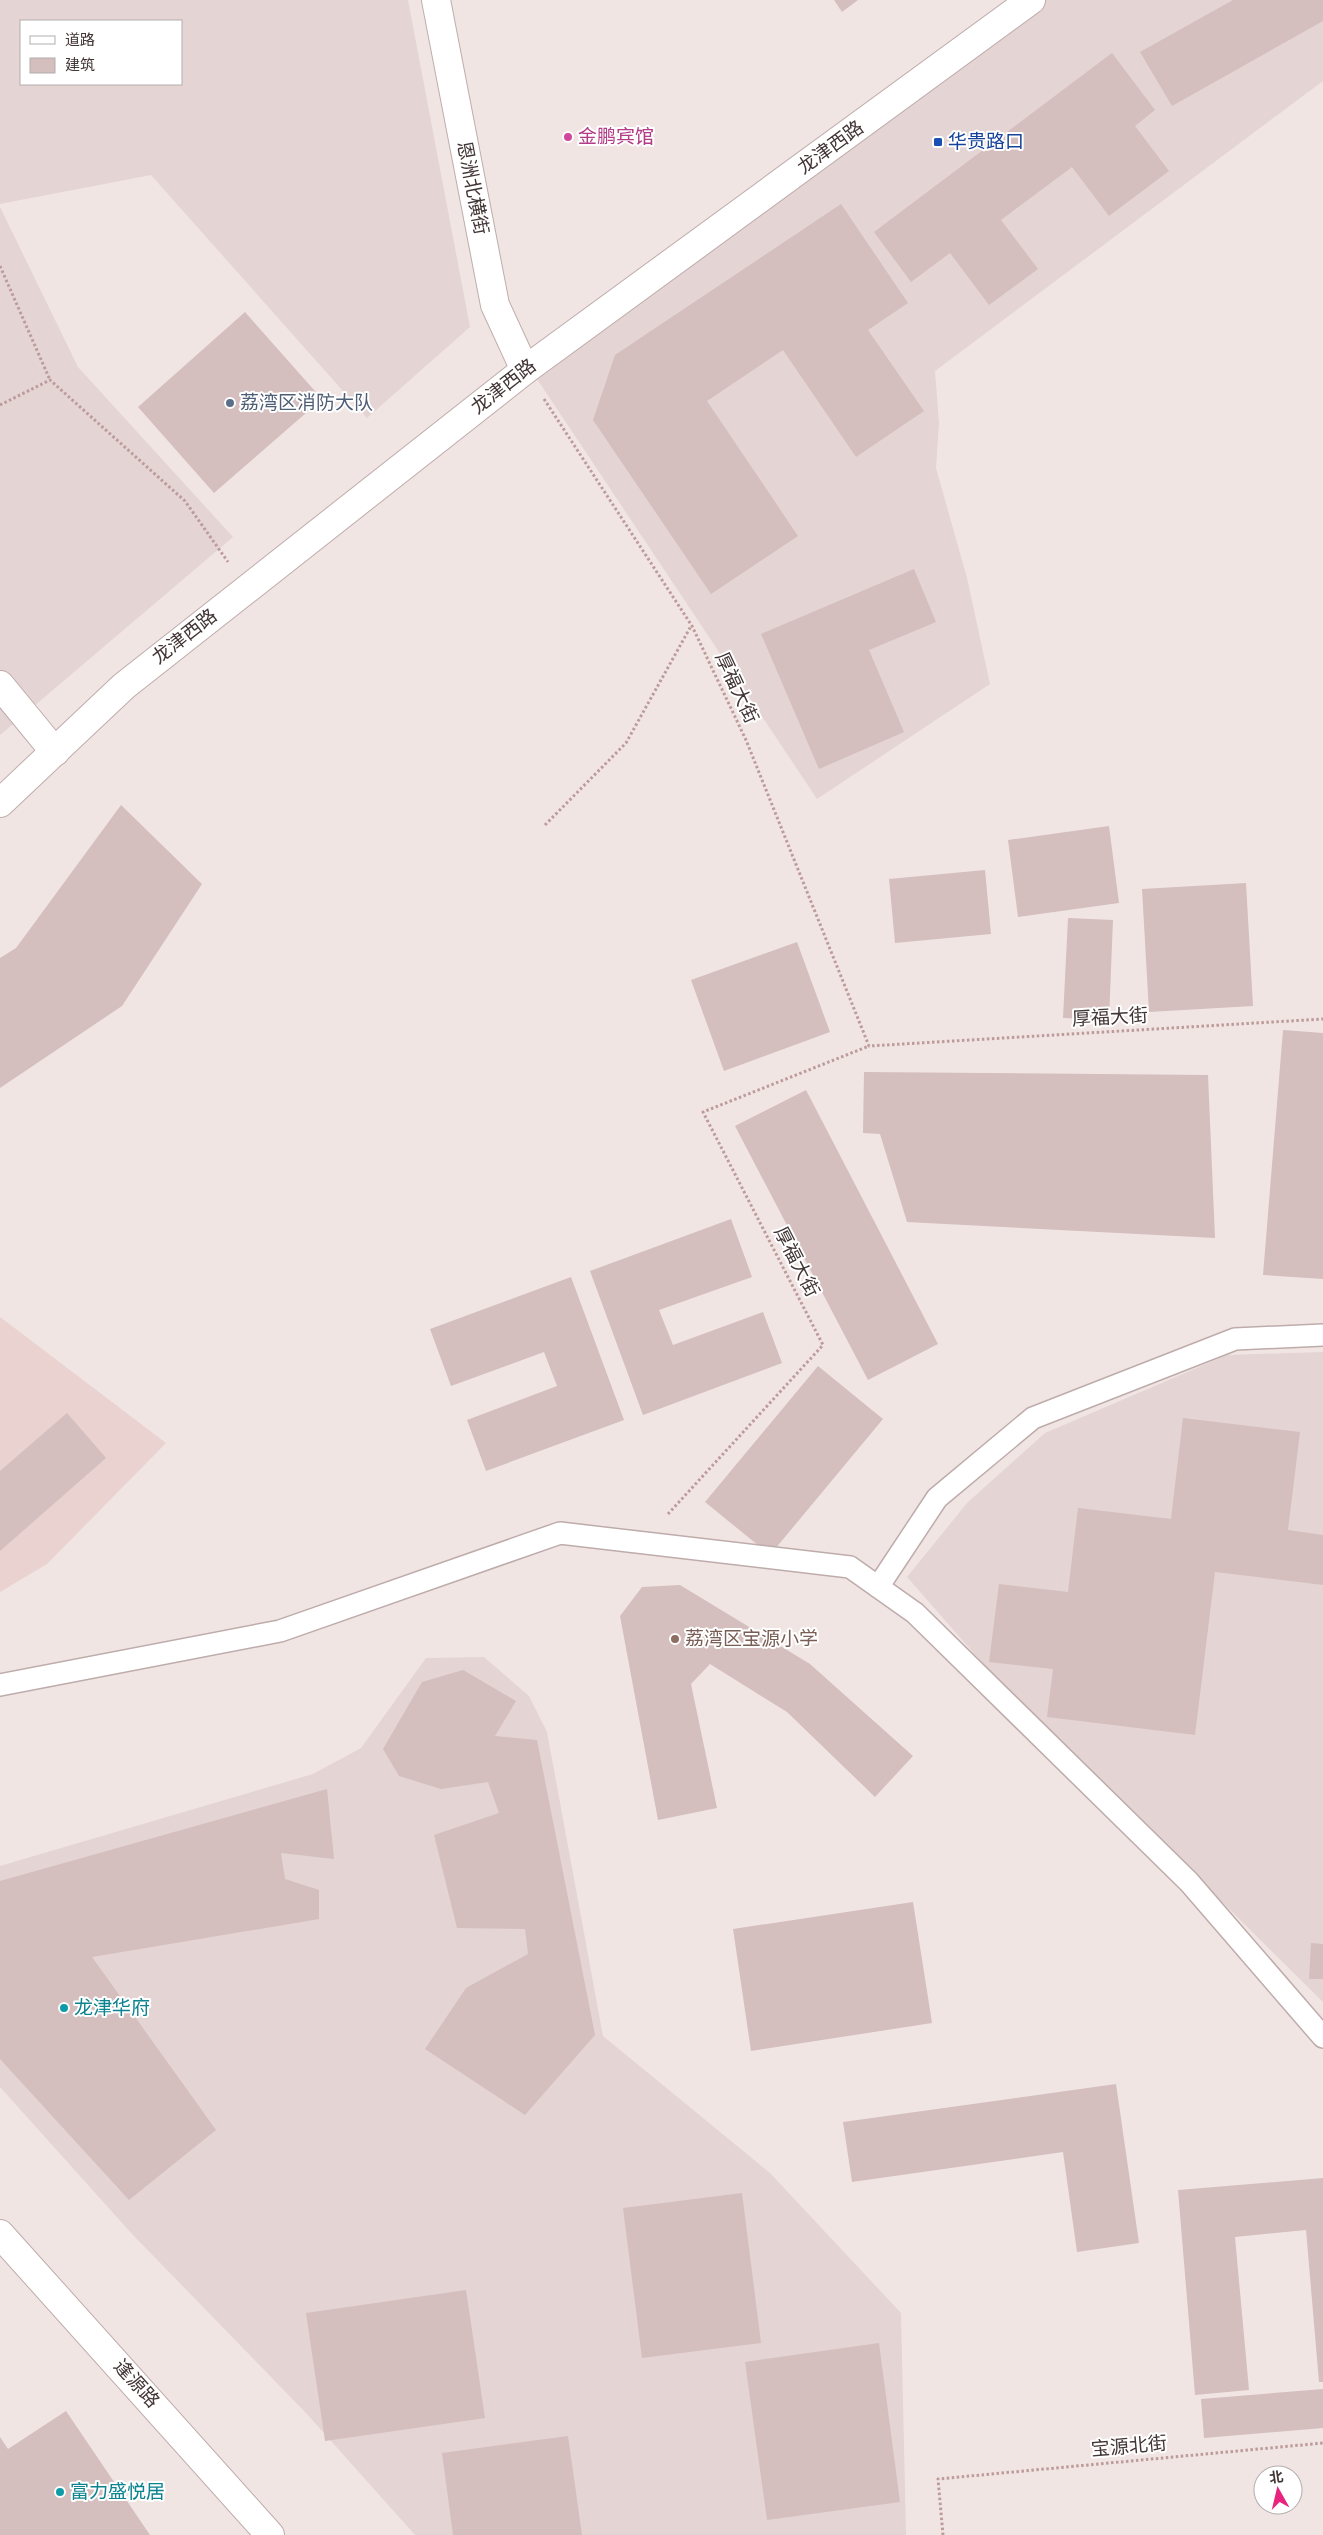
<svg xmlns="http://www.w3.org/2000/svg" width="1323" height="2535" font-family="'Alegreya Sans','Noto Sans SC',sans-serif">
<style>
.residential{fill:#e4d4d3;fill-rule:evenodd}
.education{fill:#e9d2cf}
.building{fill:#d4bebe}
.lines{fill:none;stroke-linecap:round;stroke-linejoin:round}
.service-casing{stroke:#beacab;stroke-width:24}
.minor-casing{stroke:#beacab;stroke-width:30}
.tertiary-casing{stroke:#beacab;stroke-width:30}
.path{stroke:#bc9b9a;stroke-width:3;stroke-dasharray:2.5 2.5;stroke-linecap:butt}
.service{stroke:#fff;stroke-width:21}
.minor{stroke:#fff;stroke-width:28}
.tertiary{stroke:#fff;stroke-width:28}
.hotel-dot{fill:#d1479c;stroke:#fff;stroke-width:2}
.transit-dot{fill:#1a4fb4;stroke:#fff;stroke-width:2}
.service-dot{fill:#5c6f8a;stroke:#fff;stroke-width:2}
.education-dot{fill:#8d6e63;stroke:#fff;stroke-width:2}
.culture-dot{fill:#0f9aa8;stroke:#fff;stroke-width:2}
.labels{text-anchor:middle;dominant-baseline:central;stroke-width:4;stroke-linejoin:round;paint-order:stroke}
.hotel-label{font-size:19px;fill:#b23c85;stroke:#fff;text-anchor:start}
.transit-label{font-size:19px;fill:#164399;stroke:#fff;text-anchor:start}
.street-label{font-size:19px;fill:#423535;stroke:#fff}
.service-label{font-size:19px;fill:#4e5e75;stroke:#fff;text-anchor:start}
.education-label{font-size:19px;fill:#785e54;stroke:#fff;text-anchor:start}
.culture-label{font-size:19px;fill:#0d838f;stroke:#fff;text-anchor:start}
</style>
<rect width="100%" height="100%" fill="#f1e5e4"/>
<path class="residential" d="M 0,0 L 408,0 L 470,327 L 367,418 L 151,175 L 0,204 ZM 181,21 L 181,84 L 21,84 L 21,21 Z
M 1046,0 L 1323,0 L 1323,81 L 935,371 L 939,423 L 936,468 L 967,578 L 990,684 L 817,799 L 535,376 Z
M 0,207 L 78,367 L 233,537 L 0,735 Z
M 1323,1352 L 1323,2002 L 992,1674 L 907,1577 L 967,1503 L 1045,1433 L 1227,1355 Z
M 484,1657 L 529,1696 L 547,1732 L 603,2036 L 770,2173 L 901,2313 L 906,2535 L 415,2535 L 306,2413 L 132,2234 L 0,2087 L 0,1866 L 313,1774 L 361,1748 L 426,1658 Z"/>
<path class="education" d="M 0,1317 L 166,1443 L 47,1564 L 0,1592 Z"/>
<path class="building" d="M 834,0 L 858,0 L 842,12 Z
M 1233,0 L 1323,0 L 1323,21 L 1172,106 L 1140,52 Z
M 1112,53 L 1155,110 L 1135,126 L 1169,171 L 1109,216 L 1072,167 L 1001,220 L 1038,269 L 989,305 L 950,253 L 911,282 L 874,232 Z
M 841,204 L 908,303 L 868,330 L 924,411 L 856,457 L 783,350 L 707,401 L 798,536 L 711,594 L 593,420 L 615,355 Z
M 245,312 L 322,399 L 214,493 L 138,407 Z
M 914,569 L 936,622 L 869,650 L 904,732 L 819,769 L 761,634 Z
M 121,805 L 202,884 L 122,1006 L 0,1088 L 0,958 L 16,948 Z
M 1109,826 L 1119,903 L 1018,917 L 1008,840 Z
M 985,870 L 991,934 L 895,943 L 889,879 Z
M 1246,883 L 1253,1006 L 1149,1012 L 1142,889 Z
M 1068,918 L 1113,920 L 1109,1020 L 1063,1018 Z
M 797,942 L 830,1032 L 724,1071 L 691,980 Z
M 1283,1030 L 1323,1033 L 1323,1279 L 1263,1275 Z
M 864,1072 L 1208,1075 L 1215,1238 L 907,1222 L 880,1134 L 863,1133 Z
M 806,1090 L 938,1344 L 868,1380 L 735,1126 Z
M 731,1219 L 752,1277 L 659,1310 L 673,1345 L 763,1312 L 782,1363 L 643,1415 L 590,1271 Z
M 571,1277 L 624,1420 L 486,1471 L 467,1420 L 557,1386 L 544,1352 L 451,1386 L 430,1329 Z
M 818,1366 L 883,1419 L 770,1555 L 705,1502 Z
M 67,1413 L 106,1458 L 0,1551 L 0,1471 Z
M 1183,1418 L 1300,1432 L 1288,1530 L 1323,1535 L 1323,1585 L 1215,1572 L 1195,1735 L 1047,1717 L 1053,1669 L 989,1662 L 999,1584 L 1068,1592 L 1078,1508 L 1171,1519 Z
M 680,1585 L 810,1664 L 913,1756 L 875,1797 L 787,1712 L 710,1664 L 691,1684 L 717,1808 L 658,1820 L 620,1616 L 642,1587 Z
M 463,1670 L 516,1701 L 495,1736 L 537,1740 L 595,2035 L 525,2115 L 425,2049 L 466,1988 L 528,1954 L 525,1929 L 457,1928 L 434,1835 L 499,1813 L 488,1782 L 441,1789 L 399,1776 L 383,1749 L 422,1682 Z
M 327,1789 L 334,1859 L 281,1853 L 285,1879 L 319,1890 L 319,1919 L 92,1957 L 216,2130 L 129,2200 L 0,2059 L 0,1881 Z
M 913,1902 L 932,2023 L 751,2051 L 733,1929 Z
M 1311,1943 L 1323,1944 L 1323,1979 L 1309,1979 Z
M 1116,2084 L 1139,2243 L 1077,2252 L 1063,2152 L 852,2182 L 843,2122 Z
M 1323,2178 L 1323,2382 L 1319,2382 L 1306,2230 L 1235,2237 L 1249,2390 L 1195,2395 L 1178,2190 Z
M 742,2193 L 761,2343 L 642,2358 L 623,2208 Z
M 466,2290 L 485,2418 L 325,2441 L 306,2313 Z
M 879,2343 L 900,2502 L 767,2520 L 745,2362 Z
M 1323,2389 L 1323,2428 L 1204,2438 L 1201,2399 Z
M 66,2411 L 150,2535 L 0,2535 L 0,2437 L 8,2449 Z
M 568,2436 L 582,2535 L 453,2535 L 442,2453 Z"/>
<g class="lines">
<defs>
<path id="service" d="M 878,1587 L 937,1498 L 1033,1418 L 1235,1339 L 1323,1335
M 0,1685 L 280,1631 L 560,1533 L 850,1567 L 915,1613 L 1189,1882 L 1323,2037"/>
<path id="minor" d="M 436,0 L 495,305 L 525,370
M 0,685 L 55,752"/>
<path id="tertiary" d="M 0,803 L 124,686 L 525,370 L 1031,0
M 0,2234 L 270,2535"/>
</defs>
<use href="#service" class="service-casing"/>
<use href="#minor" class="minor-casing"/>
<use href="#tertiary" class="tertiary-casing"/>
<path class="path" d="M 0,266 L 50,380
M 544,399 L 692,626 L 746,740 L 869,1046 L 1323,1019
M 0,405 L 50,380 L 185,501 L 228,562
M 545,825 L 626,743 L 691,626
M 668,1514 L 823,1345 L 703,1112 L 869,1046
M 943,2535 L 938,2479 L 1323,2443"/>
<use href="#service" class="service"/>
<use href="#minor" class="minor"/>
<use href="#tertiary" class="tertiary"/>
</g>
<circle class="hotel-dot" cx="568" cy="137" r="5"/>
<rect class="transit-dot" x="933" y="137" width="10" height="10" rx="2.5"/>
<circle class="service-dot" cx="230" cy="403" r="5"/>
<circle class="education-dot" cx="675" cy="1639" r="5"/>
<g class="culture-dot">
<circle cx="64" cy="2008" r="5"/>
<circle cx="60" cy="2492" r="5"/>
</g>
<g class="labels">
<g class="hotel-label">
<text x="578" y="137">金鹏宾馆</text>
</g>
<g class="transit-label">
<text x="948" y="142">华贵路口</text>
</g>
<g class="street-label">
<text transform="translate(831 148) rotate(-36)">龙津西路</text>
<text transform="translate(472 188) rotate(79)">恩洲北横街</text>
<text transform="translate(504 387) rotate(-38)">龙津西路</text>
<text transform="translate(185 637) rotate(-38)">龙津西路</text>
<text transform="translate(736 688) rotate(65)">厚福大街</text>
<text transform="translate(1110 1018) rotate(-3)">厚福大街</text>
<text transform="translate(796 1262) rotate(63)">厚福大街</text>
<text transform="translate(136 2384) rotate(48)">逢源路</text>
<text transform="translate(1129 2447) rotate(-5)">宝源北街</text>
</g>
<g class="service-label">
<text x="240" y="403">荔湾区消防大队</text>
</g>
<g class="education-label">
<text x="685" y="1639">荔湾区宝源小学</text>
</g>
<g class="culture-label">
<text x="74" y="2008">龙津华府</text>
<text x="70" y="2492">富力盛悦居</text>
</g>
</g>
<rect x="20" y="20" width="162" height="65" fill="#ffffff" stroke="#b3aeae"/>
<rect x="30" y="36" width="25" height="8" fill="#ffffff" stroke="#b3aeae"/>
<text x="65" y="45" font-size="15" fill="#423535">道路</text>
<rect x="30" y="58" width="25" height="15" fill="#d4bebe" stroke="#b3aeae"/>
<text x="65" y="70" font-size="15" fill="#423535">建筑</text>
<g transform="translate(1278 2490) rotate(352)"><circle r="24" fill="#ffffff" stroke="#b3aeae"/>
<path d="M0-4L9 19L0 12L-9 19Z" fill="#e8247f"/>
<text y="-8" font-size="14" font-weight="bold" text-anchor="middle" fill="#423535">北</text>
</g>
</svg>
